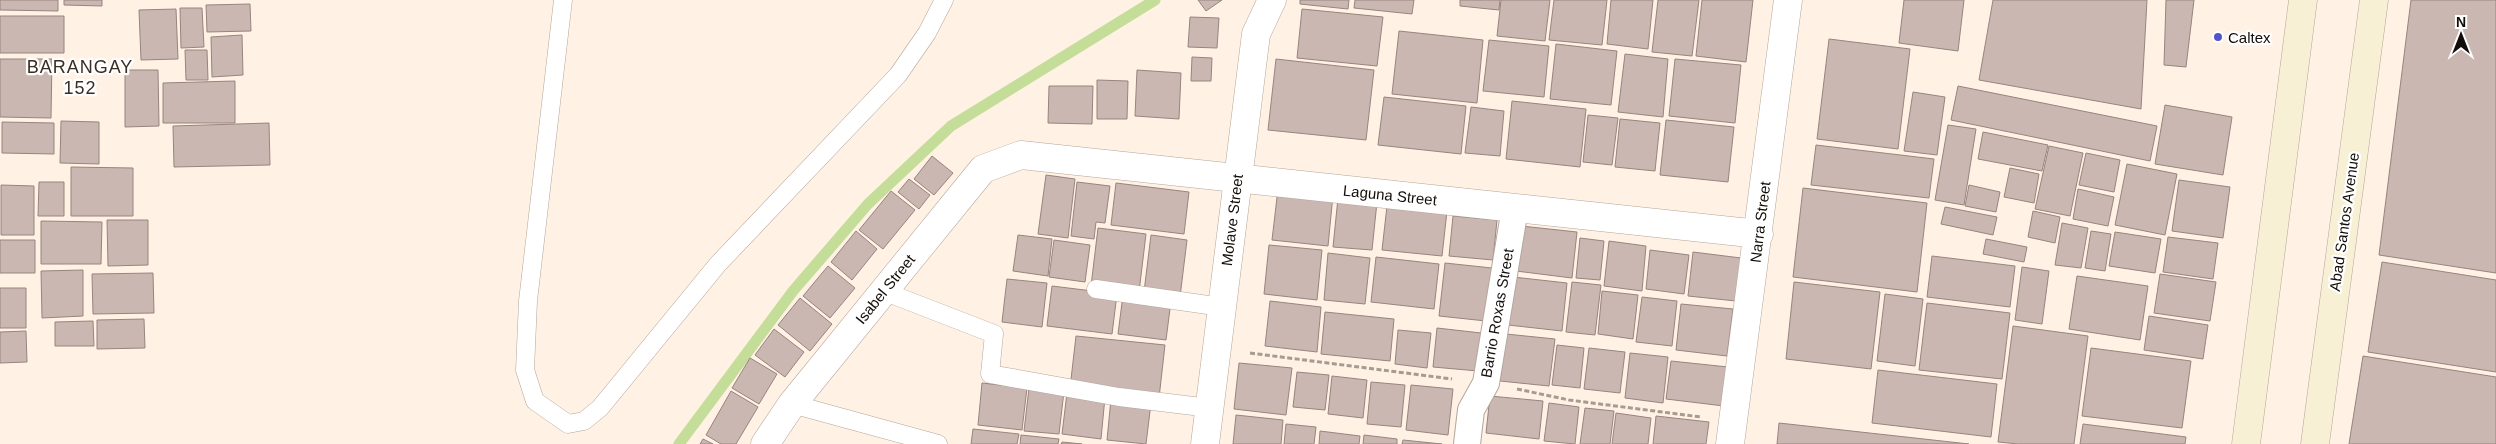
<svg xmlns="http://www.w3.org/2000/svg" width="2496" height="444" font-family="Arial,sans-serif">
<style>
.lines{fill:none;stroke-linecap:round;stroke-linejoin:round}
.stream{stroke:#c4de9a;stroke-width:11}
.building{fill:#cab7b1;stroke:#97847f}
.service-casing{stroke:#b4a69a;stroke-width:19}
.pedestrian-casing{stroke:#b4a69a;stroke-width:28}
.minor-casing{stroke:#b4a69a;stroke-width:29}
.secondary-casing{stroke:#b4a69a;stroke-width:29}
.path{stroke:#a69b91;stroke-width:3;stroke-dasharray:5 2.5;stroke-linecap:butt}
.service{stroke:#fff;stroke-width:18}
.pedestrian{stroke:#fff;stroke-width:26}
.minor{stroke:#fff;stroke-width:28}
.secondary{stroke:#f7f0d5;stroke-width:28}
.poi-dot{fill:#5353ca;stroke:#fff;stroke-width:2}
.labels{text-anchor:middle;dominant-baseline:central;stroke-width:4.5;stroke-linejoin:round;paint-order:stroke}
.poi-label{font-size:15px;fill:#120d09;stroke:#fff;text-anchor:start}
.street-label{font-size:15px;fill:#120d09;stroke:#fff}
.quarter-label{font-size:18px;letter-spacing:1px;fill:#392e24;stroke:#fff}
</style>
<rect width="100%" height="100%" fill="#fff1e3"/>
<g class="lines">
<path class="stream" d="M 679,444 L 793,291 L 868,204 L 951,126 L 1155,0"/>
</g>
<path class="building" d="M 0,0 L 58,0 L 58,11 L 0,10 Z
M 64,0 L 102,0 L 102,6 L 64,5 Z
M 1198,0 L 1222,0 L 1206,11 Z
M 1300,0 L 1349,0 L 1348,9 L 1300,4 Z
M 1355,0 L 1414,0 L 1412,14 L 1354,8 Z
M 1460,0 L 1500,0 L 1499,10 L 1460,6 Z
M 1501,0 L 1550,0 L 1545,41 L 1497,36 Z
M 1554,0 L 1607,0 L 1602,45 L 1549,40 Z
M 1611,0 L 1653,0 L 1648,49 L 1607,44 Z
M 1658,0 L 1699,0 L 1692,56 L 1652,52 Z
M 1702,0 L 1753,0 L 1746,62 L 1696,56 Z
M 1904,0 L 1964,0 L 1958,51 L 1899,43 Z
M 1993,0 L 2147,0 L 2141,109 L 1979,80 Z
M 2166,0 L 2194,0 L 2186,67 L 2164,65 Z
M 2411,0 L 2496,0 L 2496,273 L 2379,255 Z
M 250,4 L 251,31 L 207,32 L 206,5 Z
M 180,8 L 202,8 L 204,47 L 181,48 Z
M 176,9 L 178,59 L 141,60 L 139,10 Z
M 1302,9 L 1383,17 L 1377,66 L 1297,58 Z
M 0,16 L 64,16 L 64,53 L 0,53 Z
M 1190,17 L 1219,18 L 1217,48 L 1188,47 Z
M 1399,31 L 1483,40 L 1477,103 L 1392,94 Z
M 242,35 L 243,75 L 212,77 L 211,37 Z
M 1829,39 L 1910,49 L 1898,149 L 1817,139 Z
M 1489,40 L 1549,46 L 1544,97 L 1483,91 Z
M 1556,44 L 1617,51 L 1611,105 L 1550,99 Z
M 185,50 L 207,50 L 208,80 L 186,80 Z
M 1625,54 L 1668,59 L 1663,117 L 1618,112 Z
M 1192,57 L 1212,58 L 1211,81 L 1191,81 Z
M 0,59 L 52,59 L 51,118 L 0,117 Z
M 1276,59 L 1374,70 L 1366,140 L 1268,130 Z
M 1675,59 L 1741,65 L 1735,123 L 1669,116 Z
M 125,70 L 158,70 L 159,126 L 125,127 Z
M 1137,70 L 1181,73 L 1179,119 L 1135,116 Z
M 1097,80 L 1128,81 L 1127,119 L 1097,119 Z
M 235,81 L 235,123 L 163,123 L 163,83 Z
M 1049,86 L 1093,86 L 1092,124 L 1048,123 Z
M 1958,86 L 2157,126 L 2150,161 L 1951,120 Z
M 1913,92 L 1945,97 L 1937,155 L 1904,151 Z
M 1384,97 L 1466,106 L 1461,154 L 1378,145 Z
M 1512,101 L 1586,109 L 1580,167 L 1506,159 Z
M 2165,105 L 2232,117 L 2223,175 L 2155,164 Z
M 1471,107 L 1504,111 L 1500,156 L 1465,153 Z
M 1588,115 L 1618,118 L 1612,165 L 1583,162 Z
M 1620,119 L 1660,123 L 1655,171 L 1615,167 Z
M 1666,120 L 1734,127 L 1728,182 L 1660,175 Z
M 61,121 L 99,122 L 99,164 L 60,163 Z
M 2,122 L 54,123 L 54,154 L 2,153 Z
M 269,123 L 270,165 L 174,167 L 173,126 Z
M 1948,125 L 1976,129 L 1964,205 L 1935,200 Z
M 1983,132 L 2048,145 L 2042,171 L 1978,159 Z
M 1816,145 L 1934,159 L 1929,198 L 1811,185 Z
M 2049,146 L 2083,153 L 2070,216 L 2035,209 Z
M 2086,153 L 2120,160 L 2114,192 L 2079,185 Z
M 932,156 L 953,173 L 934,195 L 914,179 Z
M 2127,164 L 2177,174 L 2165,235 L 2115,225 Z
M 71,167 L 133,168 L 133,216 L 71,216 Z
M 2010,168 L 2039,174 L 2034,203 L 2004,197 Z
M 1046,175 L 1075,179 L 1068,238 L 1038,234 Z
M 909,179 L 930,195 L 919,209 L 898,192 Z
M 2179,180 L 2230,187 L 2223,238 L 2172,231 Z
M 39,182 L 64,182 L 64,216 L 38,216 Z
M 1077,182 L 1110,186 L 1105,223 L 1096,222 L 1094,239 L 1071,236 Z
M 1116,183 L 1189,192 L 1184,234 L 1111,225 Z
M 1,185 L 34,186 L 34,235 L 1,235 Z
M 1969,185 L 2000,192 L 1996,212 L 1965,206 Z
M 1803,188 L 1927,203 L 1917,292 L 1793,277 Z
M 1278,189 L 1333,195 L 1328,246 L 1272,240 Z
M 2078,189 L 2114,197 L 2108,226 L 2073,219 Z
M 891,191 L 915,210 L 883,249 L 859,230 Z
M 1338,198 L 1377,202 L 1372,250 L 1333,247 Z
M 1387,206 L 1447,211 L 1442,256 L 1382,250 Z
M 1945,207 L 1997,217 L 1993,235 L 1941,224 Z
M 2033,211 L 2060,217 L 2055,243 L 2028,237 Z
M 1453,216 L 1497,220 L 1493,260 L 1449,256 Z
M 107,220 L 148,220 L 148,265 L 108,266 Z
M 41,221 L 102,222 L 101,264 L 41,264 Z
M 2062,223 L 2088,228 L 2081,268 L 2055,265 Z
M 1521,226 L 1577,232 L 1572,278 L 1516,271 Z
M 1098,228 L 1146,234 L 1139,292 L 1091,286 Z
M 856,231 L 877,249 L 852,280 L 831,262 Z
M 2091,231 L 2111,234 L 2105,271 L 2085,268 Z
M 2115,232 L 2161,239 L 2155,273 L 2109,266 Z
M 1018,235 L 1052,239 L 1048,276 L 1013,271 Z
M 1151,235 L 1187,240 L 1180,297 L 1144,292 Z
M 2168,237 L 2218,243 L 2213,279 L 2163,272 Z
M 1580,238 L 1604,241 L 1600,280 L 1576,278 Z
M 1986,239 L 2027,247 L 2024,262 L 1983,254 Z
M 0,240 L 35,240 L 35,273 L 0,273 Z
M 1054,240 L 1090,245 L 1085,282 L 1049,277 Z
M 1609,241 L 1646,246 L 1642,291 L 1604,286 Z
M 1269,245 L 1322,250 L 1317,300 L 1264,294 Z
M 1650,250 L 1689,255 L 1684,294 L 1646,289 Z
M 1693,252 L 1741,258 L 1736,301 L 1688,296 Z
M 1328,253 L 1370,258 L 1365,304 L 1324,300 Z
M 1932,256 L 2015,266 L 2010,307 L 1927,297 Z
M 1376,257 L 1439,264 L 1434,309 L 1371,302 Z
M 2382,262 L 2496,280 L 2496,372 L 2368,352 Z
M 1445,263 L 1492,268 L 1486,321 L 1439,316 Z
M 828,266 L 855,288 L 830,318 L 803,296 Z
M 2022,267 L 2049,271 L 2042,324 L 2015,320 Z
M 83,270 L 83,316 L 42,318 L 41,271 Z
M 153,273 L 154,313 L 93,314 L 92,274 Z
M 2160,274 L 2216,282 L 2210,321 L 2154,313 Z
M 2077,276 L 2148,286 L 2140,340 L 2069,329 Z
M 1513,277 L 1567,283 L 1562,331 L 1508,325 Z
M 1007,279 L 1047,283 L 1042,327 L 1002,322 Z
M 1572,282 L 1601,285 L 1595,335 L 1566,332 Z
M 1794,282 L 1880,292 L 1871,369 L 1786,359 Z
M 1052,286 L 1117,294 L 1112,334 L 1047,326 Z
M 0,288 L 26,288 L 26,328 L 0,328 Z
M 1602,291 L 1638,295 L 1633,339 L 1598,334 Z
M 1885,294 L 1923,299 L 1915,366 L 1877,361 Z
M 1123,295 L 1171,301 L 1166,340 L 1118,334 Z
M 1642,297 L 1677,301 L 1672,346 L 1636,342 Z
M 800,298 L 832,324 L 810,351 L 778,325 Z
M 1270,301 L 1321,307 L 1317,352 L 1265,346 Z
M 1927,303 L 2010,313 L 2002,379 L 1919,370 Z
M 1681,304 L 1733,309 L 1727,356 L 1676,350 Z
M 1325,312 L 1394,319 L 1390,361 L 1321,354 Z
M 2149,316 L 2208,325 L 2203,359 L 2144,350 Z
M 144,319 L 145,348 L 97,349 L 97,320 Z
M 93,321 L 94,346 L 55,346 L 55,322 Z
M 2013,326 L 2088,336 L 2074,444 L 2018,444 L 1998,442 Z
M 1437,328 L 1481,333 L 1478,371 L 1433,367 Z
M 774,329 L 804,352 L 785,377 L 755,355 Z
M 1398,330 L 1431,333 L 1427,368 L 1395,364 Z
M 26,331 L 27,362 L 0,363 L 0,332 Z
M 1506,334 L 1555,339 L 1549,386 L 1500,381 Z
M 1076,336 L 1165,345 L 1159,398 L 1070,388 Z
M 1557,345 L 1584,348 L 1580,388 L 1552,385 Z
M 1589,348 L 1625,352 L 1620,393 L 1584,389 Z
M 2091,348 L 2191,361 L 2182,428 L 2082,416 Z
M 1630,353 L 1668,357 L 1663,403 L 1625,398 Z
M 2363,356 L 2496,377 L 2496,444 L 2349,444 Z
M 750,358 L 777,374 L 759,404 L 732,388 Z
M 1671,361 L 1728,367 L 1724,406 L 1666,399 Z
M 1239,363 L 1292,368 L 1286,415 L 1234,409 Z
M 1878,370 L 1997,384 L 1991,437 L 1872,423 Z
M 1297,372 L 1329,375 L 1325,410 L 1293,407 Z
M 1332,376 L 1367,380 L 1363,418 L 1328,414 Z
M 1371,382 L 1405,385 L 1401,427 L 1367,424 Z
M 982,383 L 1027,388 L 1022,430 L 978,425 Z
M 1411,385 L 1453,389 L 1448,435 L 1406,430 Z
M 1029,388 L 1064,391 L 1059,434 L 1024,431 Z
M 731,391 L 758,407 L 736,444 L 721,444 L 706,435 Z
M 1067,393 L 1105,397 L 1101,439 L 1062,434 Z
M 1490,396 L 1543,401 L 1539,439 L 1486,433 Z
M 1111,399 L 1151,403 L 1146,444 L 1107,440 Z
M 1549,403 L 1579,407 L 1575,444 L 1544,441 Z
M 1585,408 L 1614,411 L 1610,444 L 1580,444 Z
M 1616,413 L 1651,418 L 1648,444 L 1612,444 Z
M 1236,415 L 1283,420 L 1281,444 L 1233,444 Z
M 1656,416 L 1709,422 L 1706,444 L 1653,444 Z
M 1779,423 L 1969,444 L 1777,444 Z
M 1286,424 L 1316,427 L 1314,444 L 1284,444 Z
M 2083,424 L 2186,437 L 2185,444 L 2080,444 Z
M 973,429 L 1019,434 L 1017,444 L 971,444 Z
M 1320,431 L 1360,436 L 1359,444 L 1319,444 Z
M 1021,435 L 1059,439 L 1058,444 L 1020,444 Z
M 1364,435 L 1397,439 L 1397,444 L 1363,444 Z
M 703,439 L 713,444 L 700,444 Z
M 1403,440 L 1442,444 L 1402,444 Z
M 1062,442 L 1082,444 L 1061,444 Z"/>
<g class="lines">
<defs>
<path id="service" d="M 563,0 L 528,301 L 525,370 L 535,401 L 568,424 L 584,421 L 600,408 L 718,264 L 898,75 L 927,33 L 944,0
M 1096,289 L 1222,307
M 883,291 L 994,334 L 990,374 L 1119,397 L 1210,408
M 792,404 L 938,444"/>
<path id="pedestrian" d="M 1467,444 L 1471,410 L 1486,383 L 1515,208"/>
<path id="minor" d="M 765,444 L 792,404 L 983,169 L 1021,155 L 1759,234
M 1205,444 L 1256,34 L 1272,0
M 1730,444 L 1788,0"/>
<path id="secondary" d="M 2246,444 L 2303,0
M 2315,444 L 2374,0"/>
</defs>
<use href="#service" class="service-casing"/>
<use href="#pedestrian" class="pedestrian-casing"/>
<use href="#minor" class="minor-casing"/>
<use href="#secondary" class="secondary-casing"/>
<path class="path" d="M 1250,353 L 1452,379
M 1517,389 L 1569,400 L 1701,417"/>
<use href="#service" class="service"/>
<use href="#pedestrian" class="pedestrian"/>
<use href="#minor" class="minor"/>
<use href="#secondary" class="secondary"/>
</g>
<circle class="poi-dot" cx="2218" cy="37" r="5"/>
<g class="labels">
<g class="poi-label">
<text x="2228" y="37">Caltex</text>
</g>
<g class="street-label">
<text transform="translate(1390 195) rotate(6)">Laguna Street</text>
<text transform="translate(1232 220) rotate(-83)">Molave Street</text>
<text transform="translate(1760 222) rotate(-83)">Narra Street</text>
<text transform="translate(2344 222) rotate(-82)">Abad Santos Avenue</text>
<text transform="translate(885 289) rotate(-51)">Isabel Street</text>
<text transform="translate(1497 313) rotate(-80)">Barrio Roxas Street</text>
</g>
<g class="quarter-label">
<text x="80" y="67">BARANGAY<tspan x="80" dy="21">152</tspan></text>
</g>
</g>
<g transform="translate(2461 35)" stroke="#ffffff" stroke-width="4" paint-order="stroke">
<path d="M0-4L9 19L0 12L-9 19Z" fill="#120d09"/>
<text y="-8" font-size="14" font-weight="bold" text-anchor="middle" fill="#120d09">N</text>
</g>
</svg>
